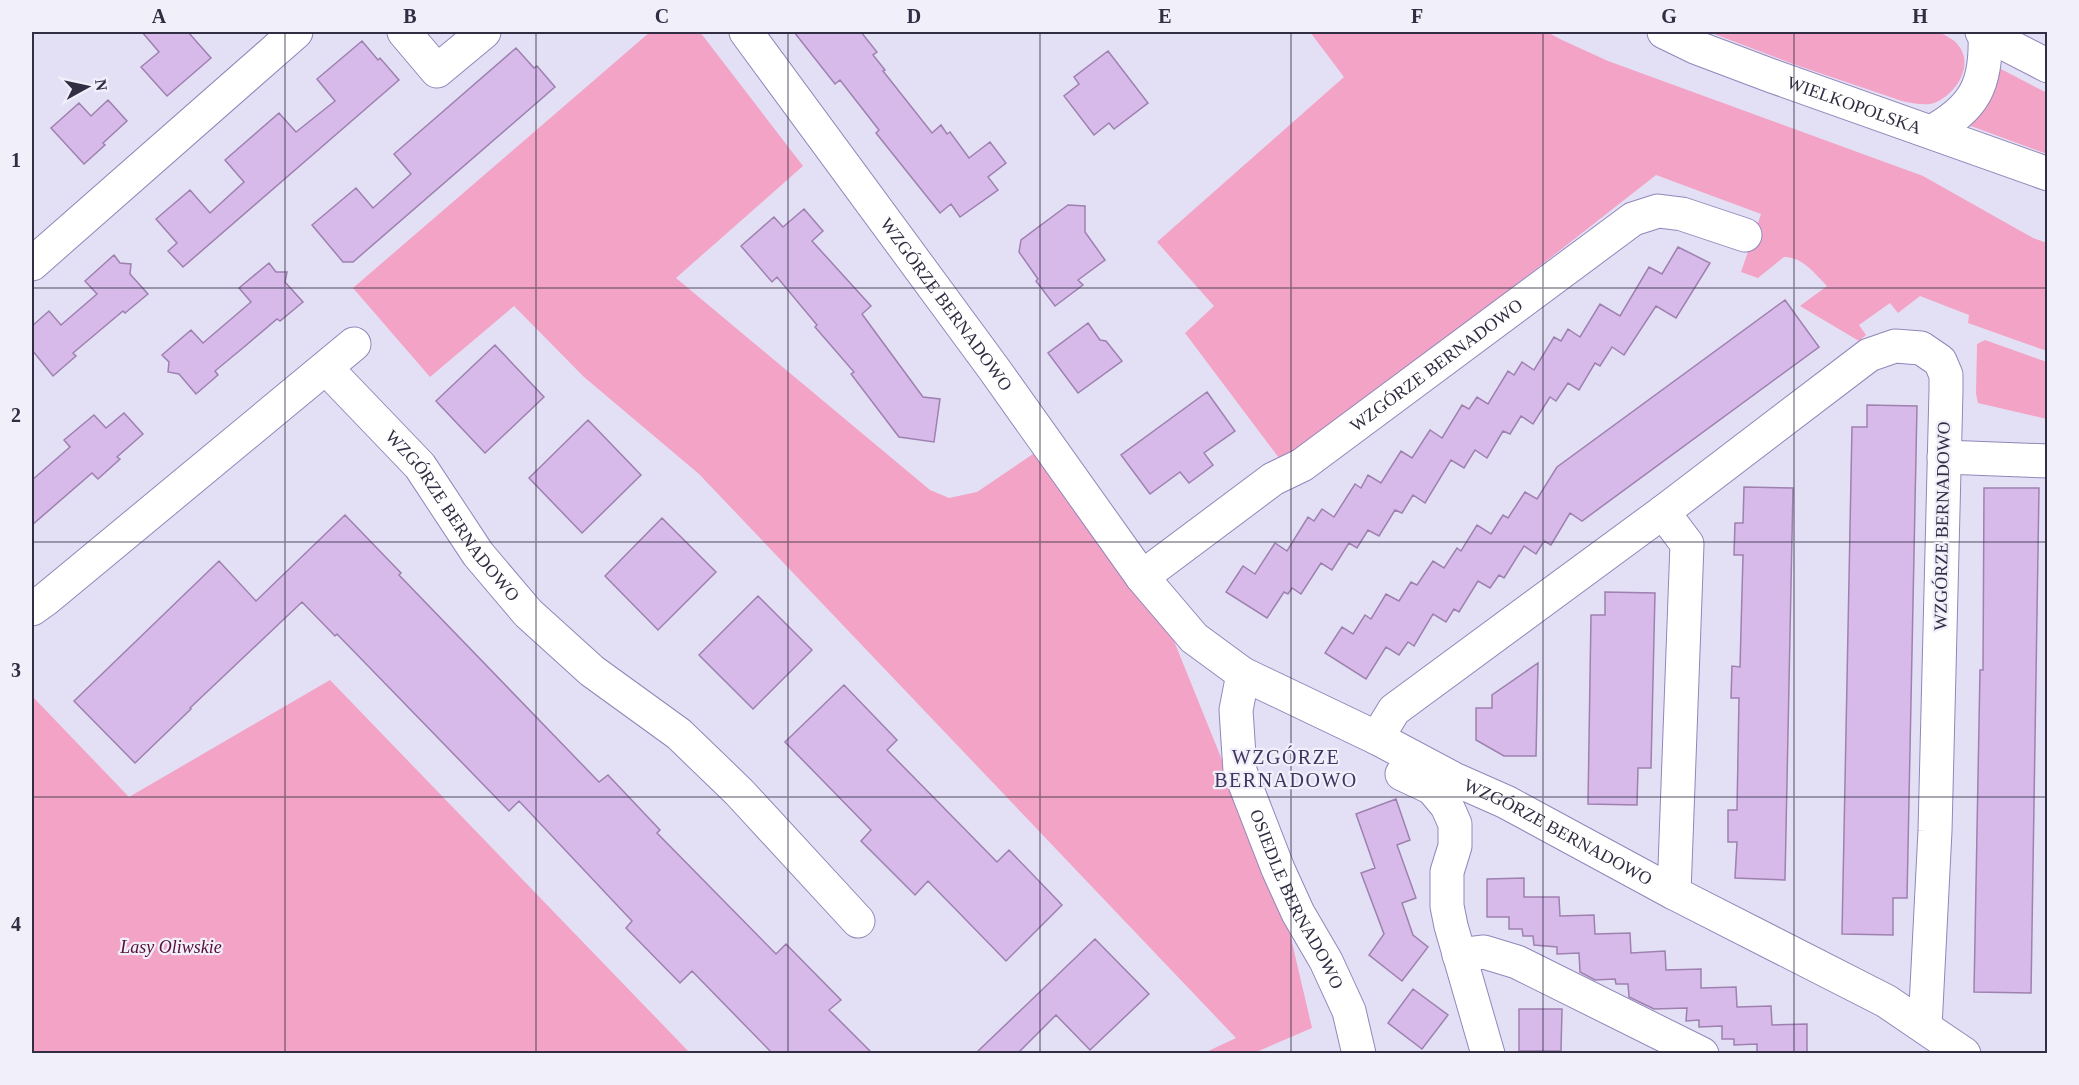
<svg xmlns="http://www.w3.org/2000/svg" width="2079" height="1085" font-family="'Times New Roman',serif">
<style>
.green{fill:#f3a3c5}
.building{fill:#d7b9ea;stroke:#9e81af;stroke-width:1.5}
.lines{fill:none;stroke-linecap:round;stroke-linejoin:round}
.minor-casing{stroke:#9087ba;stroke-width:35}
.major-casing{stroke:#9087ba;stroke-width:35}
.minor{stroke:#fff;stroke-width:33}
.major{stroke:#fff;stroke-width:33}
.grid{fill:none;stroke:#312d42;stroke-width:1.5;stroke-opacity:0.55}
.labels{text-anchor:middle;dominant-baseline:central;stroke-width:4.5;stroke-linejoin:round;paint-order:stroke}
.street-label{font-size:18px;fill:#312d42;stroke:#f0effa}
.park-label{font-size:18px;font-style:italic;fill:#580f37;stroke:#f0effa}
.neighbourhood-label{font-size:20px;letter-spacing:1.5px;fill:#3f3561;stroke:#f0effa}
.neatline{fill:none;stroke:#312d42;stroke-width:2}
.grid-label{font-size:20px;text-anchor:middle;font-weight:bold;fill:#312d42}
</style>
<rect width="100%" height="100%" fill="#e3e0f6"/>
<path class="green" d="M 650,32 L 700,32 L 803,166 L 676,278 L 930,490 L 949,498 L 977,492 L 1036,452 L 1172,636 L 1287,921 L 1312,1028 L 1254,1053 L 1204,1053 L 1236,1038 L 699,474 L 584,377 L 514,306 L 430,377 L 353,288 Z
M 1310,32 L 1547,32 L 1562,40 L 1608,61 L 1923,176 L 2033,238 L 2047,243 L 2047,351 L 1968,323 L 1969,315 L 1920,296 L 1898,313 L 1890,303 L 1859,325 L 1866,335 L 1859,341 L 1800,306 L 1827,286 C 1815,274 1803,257 1784,257 L 1758,278 L 1741,272 L 1761,214 L 1656,175 L 1285,466 L 1185,333 L 1214,306 L 1157,242 L 1344,77 Z
M 1709,32 L 1939,32 C 1944,35 1954,39 1958,45 C 1976,66 1953,99 1930,104 C 1921,105 1911,103 1902,101 L 1793,64 Z
M 1997,67 L 2047,93 L 2047,154 L 1968,125 Z
M 1985,340 L 2047,362 L 2047,419 L 1978,403 L 1976,394 L 1977,344 Z
M 330,680 L 690,1053 L 32,1053 L 32,696 L 129,797 Z"/>
<path class="building" d="M 142,32 L 188,32 L 211,58 L 167,96 L 141,67 L 159,52 Z
M 794,32 L 861,32 L 877,52 L 873,55 L 885,70 L 883,71 L 932,133 L 941,125 L 947,134 L 950,132 L 969,158 L 990,142 L 1006,163 L 988,177 L 998,190 L 960,217 L 951,204 L 940,213 L 876,133 L 879,130 L 840,80 L 835,84 Z
M 362,41 L 378,60 L 380,58 L 399,80 L 183,267 L 168,251 L 177,243 L 156,219 L 190,190 L 210,213 L 244,182 L 225,160 L 279,113 L 296,132 L 335,101 L 317,79 Z
M 516,48 L 534,68 L 537,66 L 555,87 L 353,262 L 343,262 L 312,225 L 356,188 L 373,208 L 411,174 L 394,154 Z
M 1108,51 L 1148,103 L 1114,129 L 1109,123 L 1094,135 L 1064,96 L 1079,84 L 1074,77 Z
M 108,100 L 127,121 L 103,143 L 105,145 L 84,164 L 51,128 L 79,103 L 91,116 Z
M 1068,205 L 1085,206 L 1085,232 L 1105,260 L 1078,280 L 1083,285 L 1055,306 L 1036,281 L 1038,279 L 1019,252 L 1021,240 Z
M 804,209 L 823,231 L 812,241 L 871,306 L 862,314 L 923,397 L 940,399 L 934,442 L 899,437 L 851,374 L 854,372 L 815,327 L 817,325 L 777,277 L 772,282 L 741,246 L 774,217 L 783,227 Z
M 1678,247 L 1710,263 L 1676,318 L 1656,306 L 1624,355 L 1612,347 L 1600,366 L 1595,363 L 1579,390 L 1568,383 L 1556,401 L 1550,397 L 1533,424 L 1521,416 L 1510,434 L 1503,431 L 1487,458 L 1475,450 L 1464,468 L 1451,460 L 1425,503 L 1413,495 L 1402,513 L 1395,510 L 1379,536 L 1368,530 L 1357,548 L 1349,543 L 1332,570 L 1321,563 L 1301,594 L 1292,588 L 1288,594 L 1284,592 L 1267,618 L 1226,592 L 1243,566 L 1255,574 L 1275,543 L 1287,551 L 1308,517 L 1314,521 L 1322,509 L 1334,517 L 1355,484 L 1361,488 L 1368,475 L 1381,483 L 1401,451 L 1412,458 L 1430,430 L 1442,438 L 1462,405 L 1469,409 L 1477,397 L 1488,404 L 1508,371 L 1514,375 L 1522,362 L 1534,370 L 1554,337 L 1561,341 L 1568,329 L 1580,337 L 1600,304 L 1620,316 L 1649,267 L 1662,274 Z
M 114,255 L 120,263 L 131,264 L 130,274 L 148,294 L 125,313 L 123,311 L 73,353 L 76,356 L 53,376 L 32,350 L 32,326 L 49,311 L 61,325 L 97,294 L 85,281 Z
M 269,263 L 276,272 L 287,272 L 285,282 L 303,302 L 280,321 L 277,319 L 244,347 L 215,371 L 218,375 L 196,394 L 179,374 L 168,372 L 169,362 L 162,355 L 191,330 L 203,343 L 251,302 L 239,288 Z
M 1785,300 L 1819,347 L 1582,521 L 1570,513 L 1551,545 L 1544,541 L 1536,554 L 1524,546 L 1504,578 L 1499,575 L 1490,588 L 1478,581 L 1459,612 L 1454,609 L 1446,622 L 1433,614 L 1414,646 L 1408,642 L 1399,655 L 1386,647 L 1366,679 L 1325,653 L 1342,627 L 1353,634 L 1365,615 L 1371,619 L 1386,594 L 1399,601 L 1411,582 L 1417,585 L 1433,561 L 1444,568 L 1457,548 L 1461,551 L 1477,525 L 1491,534 L 1503,515 L 1508,518 L 1525,492 L 1537,499 L 1557,467 Z
M 1088,323 L 1100,340 L 1106,341 L 1122,361 L 1078,393 L 1048,353 Z
M 495,345 L 544,397 L 485,453 L 436,401 Z
M 1207,392 L 1235,431 L 1204,453 L 1213,465 L 1204,472 L 1189,483 L 1180,472 L 1150,494 L 1121,455 Z
M 1867,405 L 1917,406 L 1907,898 L 1893,898 L 1893,935 L 1842,934 L 1852,427 L 1867,427 Z
M 124,413 L 143,434 L 117,457 L 120,459 L 98,479 L 92,473 L 32,525 L 32,480 L 70,447 L 64,440 L 94,415 L 106,428 Z
M 588,420 L 641,475 L 582,533 L 529,478 Z
M 1744,487 L 1793,488 L 1785,880 L 1735,878 L 1737,842 L 1728,842 L 1728,810 L 1737,810 L 1739,698 L 1731,698 L 1732,666 L 1740,667 L 1743,555 L 1734,555 L 1735,523 L 1743,523 Z
M 1984,488 L 2039,488 L 2031,993 L 1974,992 L 1980,670 L 1983,670 Z
M 345,515 L 401,573 L 399,575 L 599,782 L 608,775 L 660,830 L 657,833 L 776,954 L 786,944 L 841,1000 L 829,1010 L 872,1053 L 772,1053 L 692,971 L 680,983 L 626,928 L 632,921 L 519,801 L 509,811 L 337,634 L 335,636 L 302,602 L 190,708 L 191,709 L 135,763 L 74,701 L 219,561 L 256,601 Z
M 662,518 L 716,572 L 658,630 L 605,576 Z
M 1605,592 L 1655,593 L 1651,768 L 1638,768 L 1637,805 L 1588,804 L 1591,615 L 1605,615 Z
M 758,596 L 812,650 L 753,709 L 699,655 Z
M 1538,663 L 1536,756 L 1504,756 L 1476,740 L 1476,708 L 1492,708 L 1492,695 Z
M 844,685 L 897,740 L 887,750 L 997,862 L 1009,850 L 1062,905 L 1006,961 L 928,881 L 915,895 L 861,841 L 871,830 L 785,742 Z
M 1396,799 L 1410,840 L 1397,845 L 1416,898 L 1402,903 L 1413,935 L 1428,947 L 1402,981 L 1369,955 L 1384,934 L 1361,873 L 1375,868 L 1356,814 Z
M 1524,878 L 1524,897 L 1559,897 L 1560,916 L 1594,915 L 1595,934 L 1630,933 L 1631,953 L 1665,951 L 1666,970 L 1701,969 L 1701,988 L 1736,987 L 1737,1007 L 1771,1006 L 1772,1025 L 1807,1024 L 1807,1053 L 1757,1053 L 1757,1044 L 1734,1045 L 1734,1039 L 1722,1039 L 1722,1026 L 1699,1027 L 1699,1020 L 1686,1021 L 1687,1008 L 1654,1009 L 1629,997 L 1628,984 L 1616,984 L 1615,979 L 1595,980 L 1580,972 L 1579,953 L 1557,954 L 1557,947 L 1534,945 L 1533,936 L 1523,936 L 1522,929 L 1509,929 L 1509,917 L 1487,917 L 1487,879 Z
M 1095,939 L 1149,994 L 1090,1050 L 1056,1015 L 1018,1053 L 976,1053 Z
M 1413,989 L 1448,1015 L 1422,1049 L 1388,1023 Z
M 1519,1009 L 1562,1009 L 1561,1051 L 1519,1051 Z"/>
<g class="lines">
<defs>
<g id="minor">
<path d="M 404,32 L 437,71 L 484,32"/>
<path id="s1" d="M 746,32 L 994,369 L 1142,577 L 1194,638 L 1243,674 L 1377,738 L 1394,710 L 1663,512 L 1869,355 L 1895,346 L 1921,348 L 1940,361 L 1946,375 L 1946,390 L 1935,831 L 1925,1027"/>
<path d="M 32,264 L 296,32"/>
<path id="s2" d="M 326,368 L 420,466 L 478,554 L 528,613 L 592,671 L 679,734 L 739,792 L 858,921"/>
<path d="M 1944,457 L 2048,461"/>
<path d="M 1663,512 L 1687,544 L 1674,893"/>
<path id="s3" d="M 1142,577 L 1273,479 L 1302,465 L 1633,219 L 1658,211 L 1682,214 L 1745,235"/>
<path d="M 32,609 L 46,599 L 354,344"/>
<path id="s4" d="M 1243,674 L 1236,710 L 1240,771 L 1278,869 L 1298,913 L 1326,961 L 1349,1011 L 1359,1054"/>
<path id="s5" d="M 1377,738 L 1454,779 L 1506,802 L 1674,893 L 1886,1001 L 1964,1054"/>
<path d="M 1402,774 L 1432,788 L 1447,806 L 1455,824 L 1455,846 L 1447,872 L 1447,906 L 1451,926 L 1488,1054"/>
<path d="M 1459,955 L 1484,952 L 1517,962 L 1702,1054"/>
</g>
<g id="major">
<path id="s6" d="M 1664,32 L 1695,47 L 1772,76 L 2048,174"/>
<path d="M 1982,32 L 2048,66"/>
<path d="M 1931,132 C 1975,108 1987,84 1985,34"/>
</g>
</defs>
<use href="#minor" class="minor-casing"/>
<use href="#major" class="major-casing"/>
<use href="#minor" class="minor"/>
<use href="#major" class="major"/>
</g>
<path class="grid" d="M 285,32 L 285,1054M 536,32 L 536,1054M 788,32 L 788,1054M 1040,32 L 1040,1054M 1291,32 L 1291,1054M 1543,32 L 1543,1054M 1794,32 L 1794,1054M 32,288 L 2048,288M 32,542 L 2048,542M 32,797 L 2048,797"/>
<g class="labels">
<g class="street-label">
<text stroke="none"><textPath href="#s6" startOffset="204">WIELKOPOLSKA</textPath></text>
<text stroke="none"><textPath href="#s1" startOffset="338">WZGÓRZE BERNADOWO</textPath></text>
<text stroke="none"><textPath href="#s3" startOffset="363">WZGÓRZE BERNADOWO</textPath></text>
<text stroke="none"><textPath href="#s2" startOffset="195">WZGÓRZE BERNADOWO</textPath></text>
<text transform="translate(1942 526) rotate(-89)">WZGÓRZE BERNADOWO</text>
<text stroke="none"><textPath href="#s5" startOffset="204">WZGÓRZE BERNADOWO</textPath></text>
<text stroke="none"><textPath href="#s4" startOffset="238">OSIEDLE BERNADOWO</textPath></text>
</g>
<g class="park-label">
<text x="171" y="947">Lasy Oliwskie</text>
</g>
<g class="neighbourhood-label">
<text x="1286" y="757">WZGÓRZE<tspan x="1286" dy="23">BERNADOWO</tspan></text>
</g>
</g>
<rect width="2079" height="1085" fill="none" stroke="#f0effa" stroke-width="66"/>
<g transform="translate(87 87) rotate(82)" stroke="#f0effa" stroke-width="4.5" paint-order="stroke">
<path d="M0-4.5L10 22L0 15L-10 22Z" fill="#312d42"/>
<text y="-9" font-size="16" font-weight="bold" text-anchor="middle" fill="#312d42">N</text>
</g>
<rect x="33" y="33" width="2013" height="1019" class="neatline"/>
<g class="grid-label">
<text x="159" y="23">A</text>
<text x="410" y="23">B</text>
<text x="662" y="23">C</text>
<text x="914" y="23">D</text>
<text x="1165" y="23">E</text>
<text x="1417" y="23">F</text>
<text x="1669" y="23">G</text>
<text x="1920" y="23">H</text>
<text x="16" y="167">1</text>
<text x="16" y="422">2</text>
<text x="16" y="677">3</text>
<text x="16" y="931">4</text>
</g>
</svg>
